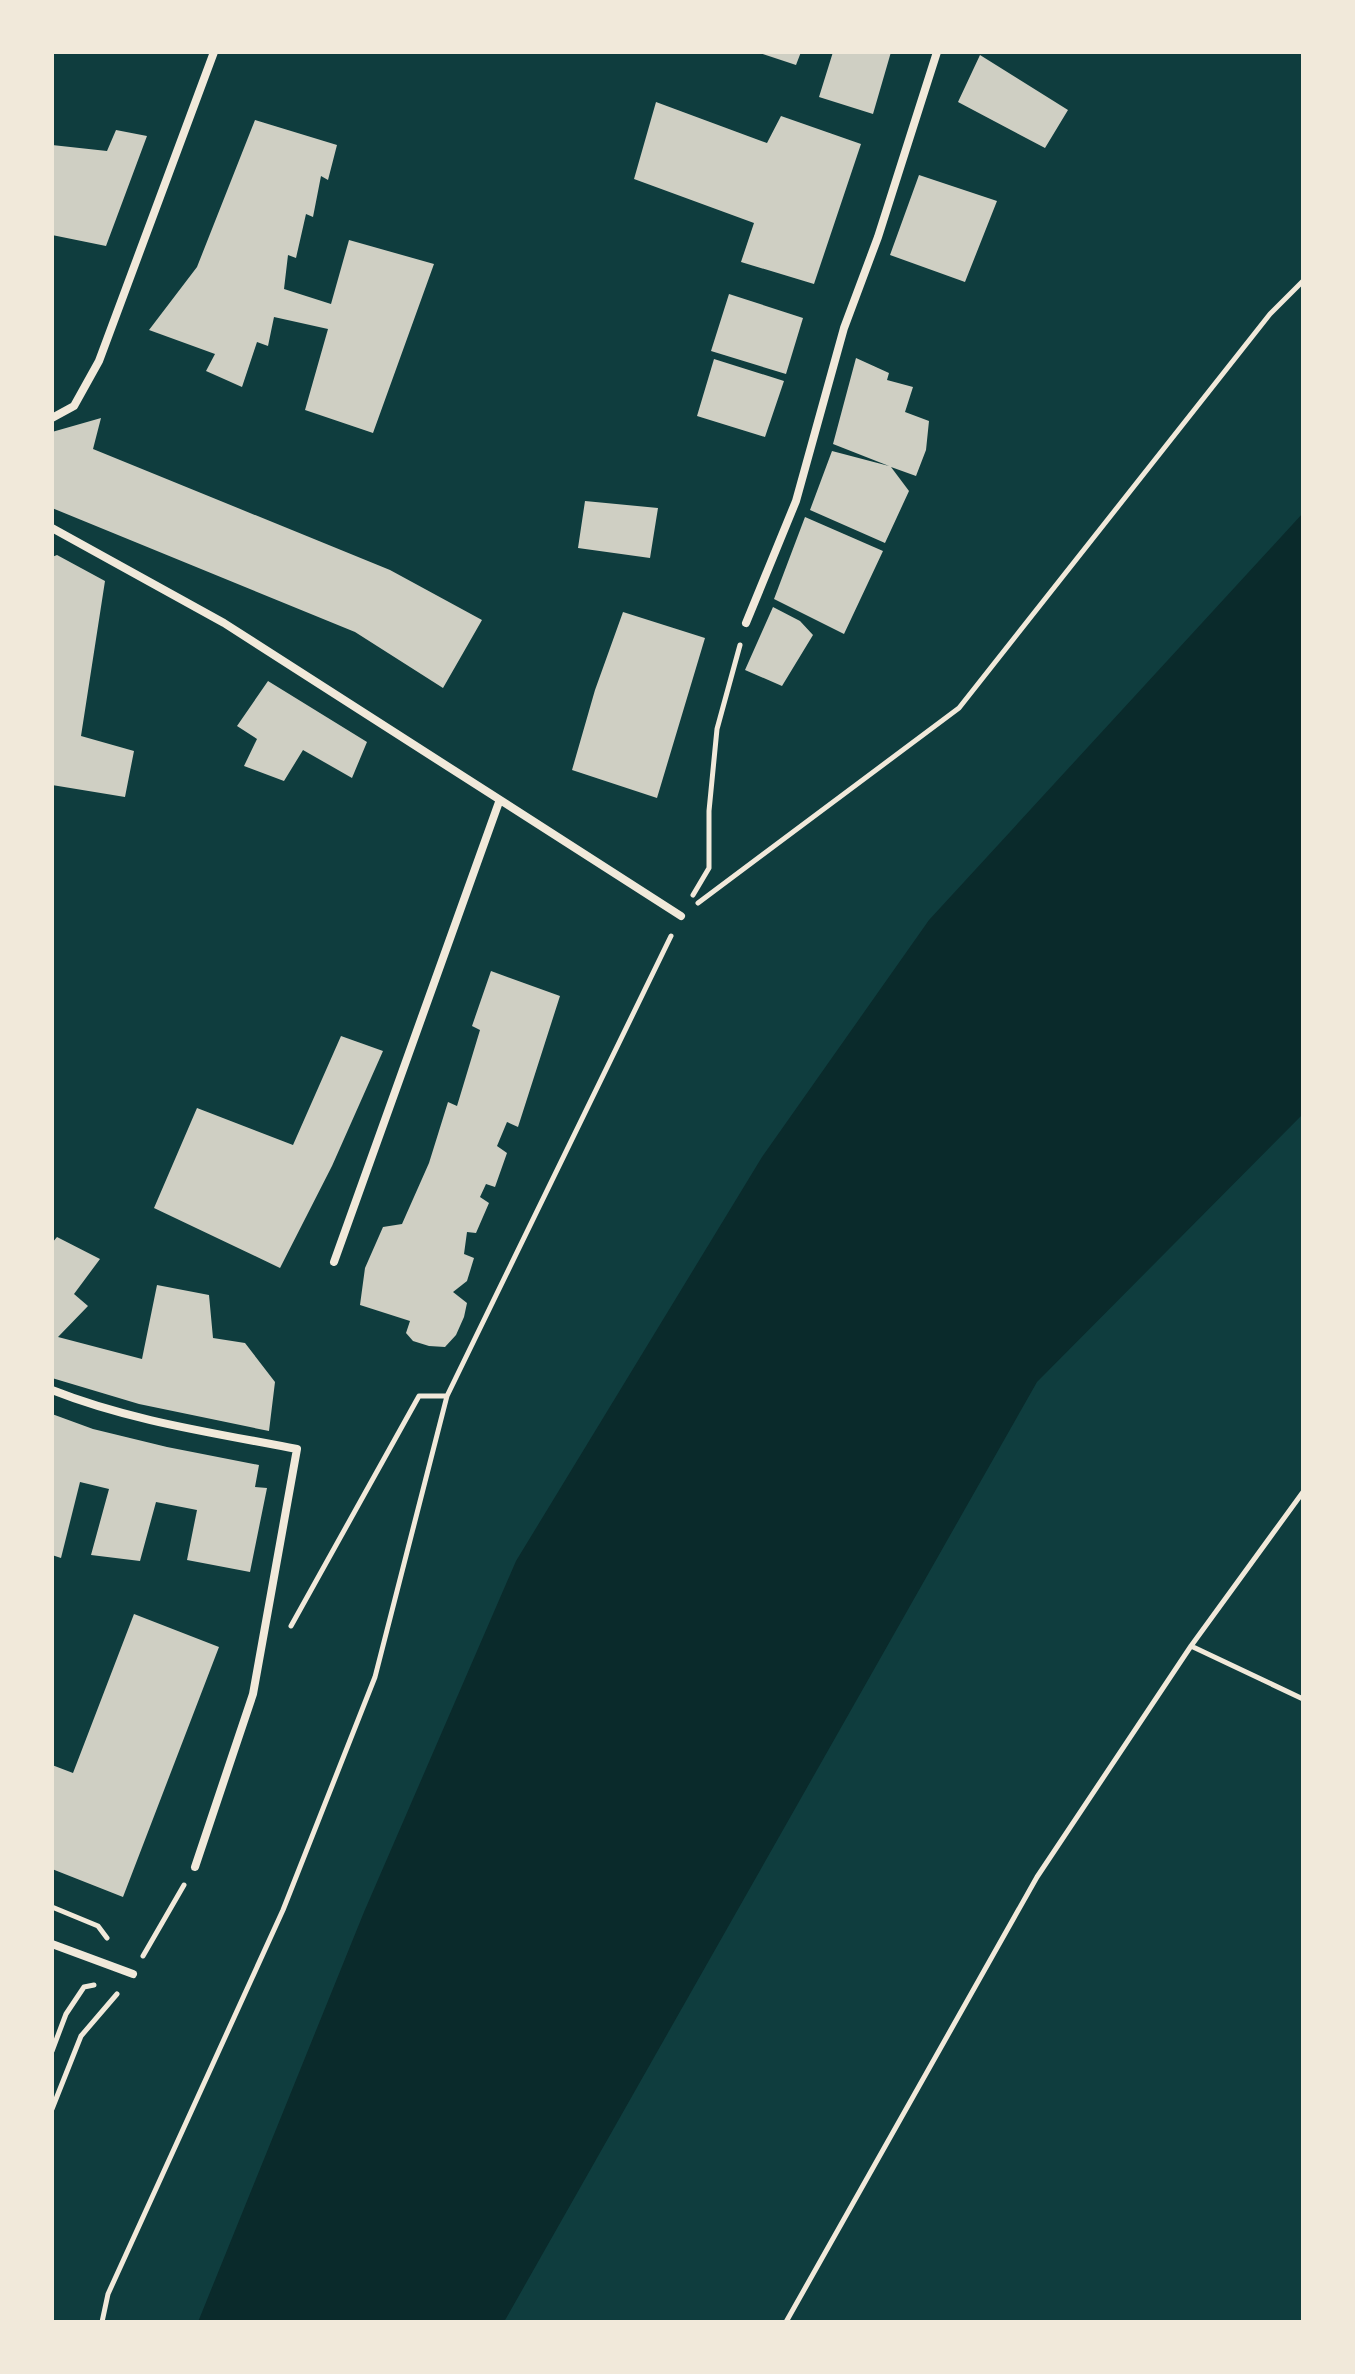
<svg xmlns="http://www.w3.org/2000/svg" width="1355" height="2374" font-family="Overpass,sans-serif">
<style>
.water{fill:#0a2a2b}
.building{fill:#cfcfc3}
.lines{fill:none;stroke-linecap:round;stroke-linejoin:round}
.path{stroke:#f1e9da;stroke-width:5}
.minor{stroke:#f1e9da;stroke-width:8}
</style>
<rect width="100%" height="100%" fill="#0f3d3e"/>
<path class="water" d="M 1303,513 L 1303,1114 L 1037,1382 L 504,2322 L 198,2322 L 364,1912 L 516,1561 L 762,1157 L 929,920 Z"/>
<path class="building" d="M 757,52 L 801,52 L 796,65 Z
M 833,52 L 891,52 L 873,114 L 819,97 Z
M 980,55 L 1068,110 L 1045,148 L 958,102 Z
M 656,102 L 767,143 L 781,116 L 861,144 L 814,284 L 741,262 L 754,223 L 634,179 Z
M 255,120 L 337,145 L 328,180 L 321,176 L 313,217 L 306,214 L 296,258 L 288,255 L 284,289 L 331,304 L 349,240 L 434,264 L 373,433 L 305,410 L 328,329 L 274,317 L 268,346 L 257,342 L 242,387 L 206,371 L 215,354 L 149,330 L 197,267 Z
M 116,130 L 147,136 L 106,246 L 52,235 L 52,145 L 107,151 Z
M 919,175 L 997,201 L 965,282 L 890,255 Z
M 729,294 L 803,318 L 786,374 L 711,351 Z
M 856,358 L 889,373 L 887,380 L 913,387 L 905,412 L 929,421 L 926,450 L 916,476 L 891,467 L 909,491 L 885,543 L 810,510 L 832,451 L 889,466 L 833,444 Z
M 714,359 L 784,381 L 765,437 L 697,416 Z
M 101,418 L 93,449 L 390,570 L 482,620 L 443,688 L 355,632 L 52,508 L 52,432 Z
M 585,501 L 658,508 L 650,558 L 578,548 Z
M 805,517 L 883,551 L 844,634 L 774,599 Z
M 57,555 L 105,581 L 81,736 L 134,751 L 125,797 L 52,785 L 52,557 Z
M 773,607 L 800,621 L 813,635 L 782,686 L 745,670 Z
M 623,612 L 705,638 L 657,798 L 572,770 L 595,690 Z
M 268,681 L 367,742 L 352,778 L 303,750 L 284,781 L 244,766 L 257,739 L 237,726 Z
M 491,971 L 560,996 L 518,1127 L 507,1122 L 497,1146 L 507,1153 L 495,1187 L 486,1184 L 480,1197 L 489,1203 L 476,1233 L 467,1232 L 464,1254 L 474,1258 L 467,1281 L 453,1292 L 467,1303 L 464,1317 L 456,1335 L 445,1347 L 429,1346 L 413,1341 L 406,1333 L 410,1321 L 360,1305 L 365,1268 L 383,1227 L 402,1224 L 429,1163 L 448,1102 L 457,1106 L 480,1030 L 472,1026 Z
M 341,1036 L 383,1051 L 332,1166 L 280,1268 L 154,1208 L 197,1108 L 293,1145 Z
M 57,1237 L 100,1259 L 74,1294 L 88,1306 L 58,1337 L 142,1359 L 157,1285 L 209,1295 L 213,1338 L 245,1343 L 275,1382 L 269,1431 L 139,1404 L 52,1378 L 52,1243 Z
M 52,1414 L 93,1429 L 167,1447 L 259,1465 L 255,1487 L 267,1488 L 250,1572 L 187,1560 L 197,1510 L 156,1502 L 140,1561 L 91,1555 L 109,1489 L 80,1482 L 61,1558 L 52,1555 Z
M 134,1614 L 219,1647 L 123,1897 L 52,1869 L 52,1765 L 73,1773 Z"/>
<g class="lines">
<path class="path" d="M 693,895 L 709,868 L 709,811 L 717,729 L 740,645
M 698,903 L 959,708 L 1270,314 L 1303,281
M 291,1626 L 419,1396 L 447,1396
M 1191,1646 L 1303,1699
M 52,1907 L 98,1926 L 107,1938
M 143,1956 L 184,1885
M 52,2051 L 66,2014 L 84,1987 L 94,1985
M 52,2109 L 81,2036 L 117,1994
M 102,2322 L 108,2294 L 283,1910 L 375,1677 L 447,1396 L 671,936
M 786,2322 L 1037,1877 L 1191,1646 L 1303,1492"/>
<path class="minor" d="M 52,418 L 74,406 L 99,361 L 214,52
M 52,528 L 224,623 L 681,916
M 746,623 L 796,501 L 844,328 L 878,237 L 937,52
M 334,1262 L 499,802
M 52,1390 C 130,1421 215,1433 297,1449 L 253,1694 L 195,1867
M 52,1944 L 133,1974"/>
</g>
<rect width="1355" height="2374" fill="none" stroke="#f1e9da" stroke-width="108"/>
</svg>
